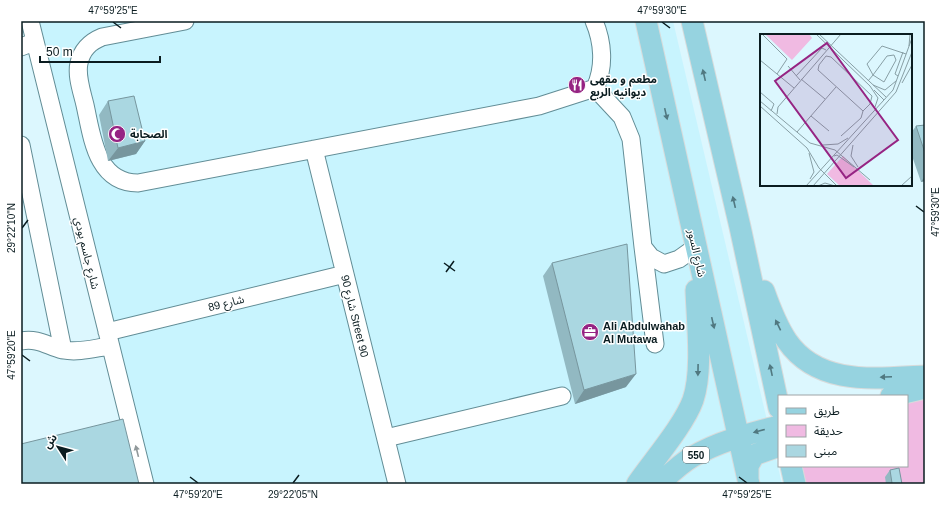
<svg xmlns="http://www.w3.org/2000/svg" width="946" height="505" font-family="Arial,'Noto Sans Arabic',sans-serif">
<style>
.built{fill:#c8f4fe}
.green{fill:#f0bae2}
.lines{fill:none;stroke-linecap:round;stroke-linejoin:round}
.minor-casing{stroke:#628d96;stroke-width:19}
.major-casing{stroke:#d8dbdb;stroke-width:23}
.minor{stroke:#fff;stroke-width:17}
.major{stroke:#96d3e0;stroke-width:21}
.wall{fill:#92b9c2}
.shaded-wall{fill:#77969e}
.building{fill:#aad7e1;stroke:#77969e}
.oneway{fill:#507880}
.oneway2{fill:#91999b}
.ticks{fill:none;stroke:#0a1c20;stroke-width:1.5}
.labels{text-anchor:middle;dominant-baseline:central;stroke-width:3;stroke-linejoin:round;paint-order:stroke}
.shield{fill:#fff;stroke:#546063;stroke-width:1}
.shield-label{font-size:10px;font-weight:bold;fill:#0a1c20}
.poi-label{font-size:11px;font-weight:bold;fill:#0a1c20;stroke:#fff;text-anchor:start}
.street-label{font-size:11px;fill:#0a1c20;stroke:#fff}
.inset-road{fill:none;stroke:#889fa5;stroke-width:1}
.view{fill:#962483;fill-opacity:0.15;stroke:#962483;stroke-width:2}
.inset-edge{fill:none;stroke:#0a1c20;stroke-width:2}
.neatline{fill:none;stroke:#0a1c20;stroke-width:1.5}
.ticks-label{font-size:10px;text-anchor:middle;fill:#0a1c20}
</style>
<rect width="100%" height="100%" fill="#dcf7fe"/>
<path class="built" d="M 36,21 L 673,21 L 782,484 L 150,484 Z"/>
<path class="green" d="M 925,396 L 925,484 L 803,484 L 799,466 L 907,466 L 907,399 Z"/>
<g class="lines">
<defs>
<path id="minor" d="M 30,21 L 145,484
M 185,21 L 102,37 C 90,42 82,49 79,63 C 76,76 82,92 85,105 C 92,136 96,183 138,183 L 539,106 L 595,88 C 605,67 603,42 594,21
M 21,47 L 34,42
M 595,88 L 622,117 L 631,139 L 643,247 L 655,344
M 21,145 L 63,350
M 314,149 L 397,484
M 643,247 L 651,257 L 664,264 L 679,259 L 696,247
M 107,332 L 345,274
M 21,341 C 39,338 47,346 63,350 C 79,353 95,348 110,346
M 386,438 L 562,396"/>
<path id="major" d="M 646,21 L 749,484
M 692,21 L 740,227 L 779,408
M 764,291 C 770,308 777,326 787,341 C 819,387 877,378 925,376
M 891,396 L 925,388
M 791,466 L 795,484
M 748,478 L 748,466 L 754,455 L 779,446
M 637,484 C 653,461 684,425 693,400 C 703,371 697,321 696,290
M 659,484 C 669,475 680,464 692,457 C 719,441 749,434 779,426"/>
</defs>
<use href="#minor" class="minor-casing"/>
<use href="#major" class="major-casing"/>
<use href="#minor" class="minor"/>
<use href="#major" class="major"/>
</g>
<path class="wall" d="M 108,101 L 145,141 L 136,154 L 108,161 L 99,115 Z
M 925,125 L 925,181 L 921,182 L 911,153 L 911,133 L 916,126 Z
M 552,263 L 626,387 L 575,404 L 543,276 Z
M 890,470 L 902,484 L 886,484 L 885,477 Z"/>
<path class="shaded-wall" d="M 145,141 L 136,154 L 108,161 L 118,148 Z
M 925,176 L 925,181 L 921,182 Z
M 636,374 L 626,387 L 575,404 L 584,390 Z"/>
<path class="building" d="M 134,96 L 145,141 L 118,148 L 108,101 Z
M 925,125 L 925,153 L 916,126 Z
M 627,244 L 636,374 L 584,390 L 552,263 Z
M 123,419 L 139,484 L 21,484 L 21,444 Z
M 899,468 L 902,484 L 888,484 L 892,483 L 890,470 Z"/>
<defs><path id="oneway-solid" d="M-6-.8H1V-3.2L6.5 0L1 3.2V.8H-6Z"/></defs>
<g class="oneway">
<use href="#oneway-solid" transform="translate(704 75) rotate(-103)"/>
<use href="#oneway-solid" transform="translate(666 114) rotate(77)"/>
<use href="#oneway-solid" transform="translate(734 202) rotate(-103)"/>
<use href="#oneway-solid" transform="translate(713 323) rotate(77)"/>
<use href="#oneway-solid" transform="translate(778 325) rotate(-116)"/>
<use href="#oneway-solid" transform="translate(698 370) rotate(91)"/>
<use href="#oneway-solid" transform="translate(771 370) rotate(-102)"/>
<use href="#oneway-solid" transform="translate(886 377) rotate(178)"/>
<use href="#oneway-solid" transform="translate(759 431) rotate(165)"/>
</g>
<use class="oneway2" href="#oneway-solid" transform="translate(137 451) rotate(-104)"/>
<path class="ticks" d="M 113,22 L 121,28M 662,22 L 670,28M 916,206 L 924,212M 22,228 L 28,220M 444,263 L 455,271M 446,272 L 454,261M 22,355 L 30,361M 190,477 L 198,483M 739,477 L 747,483M 293,483 L 299,475"/>
<defs>
<symbol id="restaurant-disc" viewBox="-11 -11 22 22"><circle r="9.5" fill="#962483" stroke="#fff"/><path d="M-5-6h1v4h1v-4h1v4h1v-4h1v5L-1.5 .5V6h-2V.5L-5-1ZM5-6V6H3V1.5H1.5Q1.5-4 5-6Z" fill="#fff"/></symbol>
<symbol id="mosque-disc" viewBox="-11 -11 22 22"><circle r="9.5" fill="#962483" stroke="#fff"/><path d="M3.5-4.9A6 6 0 1 0 3.5 4.9A5 5 0 1 1 3.5-4.9Z" fill="#fff"/></symbol>
<symbol id="office-disc" viewBox="-11 -11 22 22"><circle r="9.5" fill="#962483" stroke="#fff"/><path d="M-6-3h4V-5.5h4V-3h4V5H-6ZM-1-4.5V-3h2v-1.5ZM-6 0V1H6V0Z" fill="#fff"/></symbol>
</defs>
<g fill-rule="evenodd">
<use href="#restaurant-disc" x="567" y="75" width="20" height="20"/>
<use href="#mosque-disc" x="107" y="124" width="20" height="20"/>
<use href="#office-disc" x="580" y="322" width="20" height="20"/>
</g>
<g class="labels">
<rect class="shield" x="683" y="447" width="26" height="16" rx="3"/>
<g class="shield-label">
<text x="696" y="455">550</text>
</g>
<g class="poi-label">
<text x="590" y="79">مطعم و مقهى<tspan x="590" dy="13">ديوانيه الربع</tspan></text>
<text x="130" y="134">الصحابة</text>
<text x="603" y="326">Ali Abdulwahab<tspan x="603" dy="13">Al Mutawa</tspan></text>
</g>
<g class="street-label">
<text transform="translate(87 253) rotate(76)">شارع جاسم بودي</text>
<text transform="translate(697 253) rotate(77)">شارع السور</text>
<text transform="translate(226 303) rotate(-14)">شارع 89</text>
<text transform="translate(355 316) rotate(76)">شارع 90 Street 90</text>
</g>
</g>
<g transform="translate(760 34)">
<rect width="152" height="152" fill="#dcf7fe"/>
<path d="M 5,0 L 49,0 L 52,4 L 32,26 ZM 83,122 L 114,152 L 80,152 L 67,140 Z" fill="#f0bae2"/>
<path class="inset-road" d="M 2,0 L 27,25 L 17,40M 56,0 L 110,52M 59,0 L 126,63M 149,12 L 150,0M 0,26 L 34,54M 28,32 L 40,46M 36,42 L 62,14 L 66,16M 138,42 L 135,40 L 143,18M 41,45 L 65,65M 108,47 L 113,41 L 127,22 L 134,21 L 136,26 L 124,48 L 113,41 L 107,30 L 122,12 L 146,20M 142,49 L 152,31M 113,51 L 125,56 L 136,47M 110,52 L 118,64 L 115,73M 114,56 L 124,66M 0,58 L 14,70 L 11,77M 0,67 L 50,109 L 75,116 L 110,146M 0,72 L 47,114 L 59,134 L 77,152M 17,80 L 18,73 L 81,0M 51,82 L 69,97M 37,98 L 76,53M 81,102 L 101,84 L 103,77 L 110,70 L 112,62 L 71,23 L 66,22 L 59,31 L 58,36 L 103,77M 63,111 L 78,110 L 88,104M 93,111 L 91,122 L 98,133M 49,119 L 54,138 L 50,145M 74,122 L 77,121 L 94,133M 46,152 L 133,56 L 152,4M 53,152 L 136,58 L 152,18M 58,152 L 65,149 L 75,152M 141,152 L 152,142"/>
<path class="view" d="M 67,9 L 138,106 L 86,144 L 15,47 Z"/>
<rect width="152" height="152" class="inset-edge"/>
</g>
<rect width="946" height="505" fill="none" stroke="#ffffff" stroke-width="44"/>
<rect x="778" y="395" width="130" height="72" fill="#ffffff" stroke="#9da4a6"/>
<rect x="786" y="408" width="20" height="6" fill="#96d3e0" stroke="#9da4a6"/>
<text x="814" y="415" font-size="12" fill="#0a1c20">طريق</text>
<rect x="786" y="425" width="20" height="12" fill="#f0bae2" stroke="#9da4a6"/>
<text x="814" y="435" font-size="12" fill="#0a1c20">حديقة</text>
<rect x="786" y="445" width="20" height="12" fill="#aad7e1" stroke="#9da4a6"/>
<text x="814" y="455" font-size="12" fill="#0a1c20">مبنى</text>
<g transform="translate(58 447) rotate(306)" stroke="#ffffff" stroke-width="3" paint-order="stroke">
<path d="M0-3L7 15L0 10L-7 15Z" fill="#0a1c20"/>
<text y="-6" font-size="11" font-weight="bold" text-anchor="middle" fill="#0a1c20">ش</text>
</g>
<path d="M40 56v6h120v-6" fill="none" stroke="#0a1c20" stroke-width="2"/>
<text x="46" y="56" font-size="12" fill="#0a1c20" stroke="#ffffff" stroke-width="3" paint-order="stroke">50 m</text>
<rect x="22" y="22" width="902" height="461" class="neatline"/>
<g class="ticks-label">
<text x="113" y="14">47°59'25"E</text>
<text x="662" y="14">47°59'30"E</text>
<text transform="translate(935 212) rotate(-90)" y="4">47°59'30"E</text>
<text transform="translate(11 228) rotate(-90)" y="4">29°22'10"N</text>
<text transform="translate(11 355) rotate(-90)" y="4">47°59'20"E</text>
<text x="198" y="498">47°59'20"E</text>
<text x="293" y="498">29°22'05"N</text>
<text x="747" y="498">47°59'25"E</text>
</g>
</svg>
